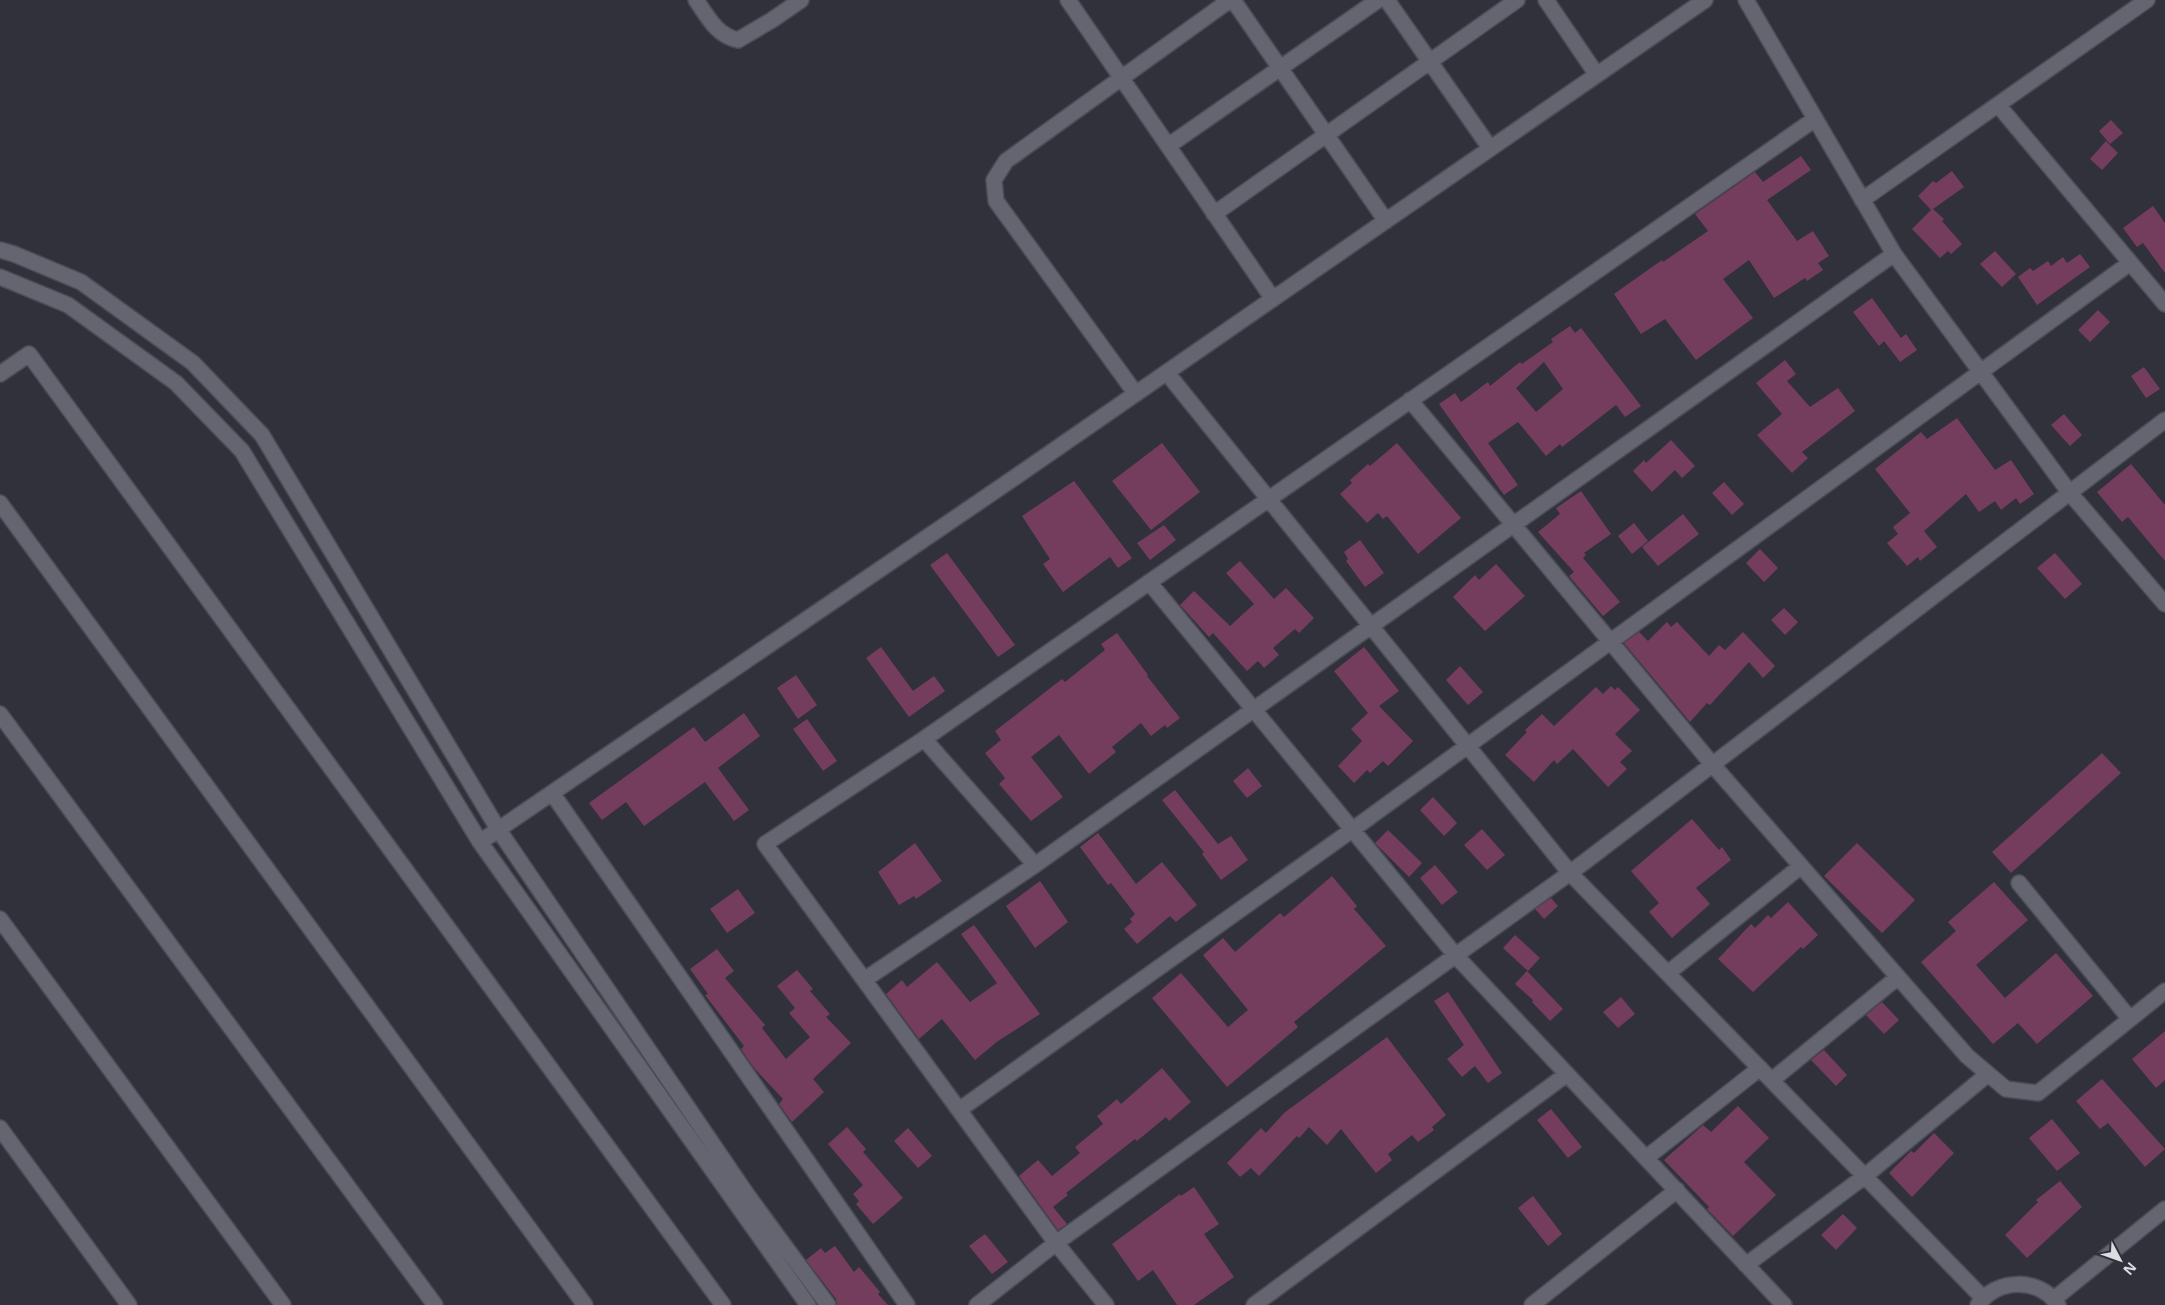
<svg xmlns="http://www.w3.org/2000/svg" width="2165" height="1305" font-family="'Open Sans',sans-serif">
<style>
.building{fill:#743d5e;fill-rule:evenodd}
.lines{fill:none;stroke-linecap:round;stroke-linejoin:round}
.minor-casing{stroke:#4c4c54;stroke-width:18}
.minor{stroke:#656571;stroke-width:15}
</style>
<rect width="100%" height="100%" fill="#31313b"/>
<path class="building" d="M 2111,120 L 2123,133 L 2110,144 L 2099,131 Z
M 2106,141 L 2118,153 L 2102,170 L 2090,159 Z
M 1801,156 L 1811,170 L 1767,200 L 1797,241 L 1813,231 L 1829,256 L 1818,263 L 1823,270 L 1807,281 L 1805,278 L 1774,298 L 1749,260 L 1723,279 L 1753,318 L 1696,360 L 1665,319 L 1641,334 L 1614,294 L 1662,260 L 1663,262 L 1708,231 L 1695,214 L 1755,172 L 1763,182 Z
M 1952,171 L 1964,187 L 1933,209 L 1944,219 L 1942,221 L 1962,244 L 1951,254 L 1948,251 L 1940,258 L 1912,229 L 1931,210 L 1918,196 L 1933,181 L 1936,183 Z
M 2153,206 L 2165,223 L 2165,273 L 2143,243 L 2137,247 L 2123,228 Z
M 1995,251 L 2016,274 L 2002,287 L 1980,264 Z
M 2080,254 L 2090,267 L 2037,305 L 2018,277 L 2030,268 L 2033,271 L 2048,261 L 2051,266 L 2063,257 L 2067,263 Z
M 1872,298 L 1901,338 L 1906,334 L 1917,350 L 1900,362 L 1884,341 L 1879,346 L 1853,312 Z
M 2098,310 L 2110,322 L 2090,342 L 2078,330 Z
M 1570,326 L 1575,333 L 1581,328 L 1641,406 L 1625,417 L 1616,405 L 1562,447 L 1560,444 L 1546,456 L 1518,422 L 1488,443 L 1518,485 L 1504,495 L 1439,404 L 1455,393 L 1461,402 L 1488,382 L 1490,386 L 1520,362 L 1522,364 L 1553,342 L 1551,339 ZM 1544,362 L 1563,389 L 1536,412 L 1516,388 Z
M 1785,360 L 1796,374 L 1787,381 L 1810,407 L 1838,388 L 1855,411 L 1802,452 L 1808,458 L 1792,473 L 1757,435 L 1782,414 L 1756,383 Z
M 2144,367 L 2160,389 L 2146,398 L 2131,376 Z
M 2064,414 L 2082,435 L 2070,446 L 2051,425 Z
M 1957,418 L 1995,470 L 2011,460 L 2034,494 L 2020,504 L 2016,498 L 2001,510 L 1995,501 L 1979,512 L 1966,494 L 1924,531 L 1937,547 L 1920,561 L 1918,557 L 1907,566 L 1887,543 L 1898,534 L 1893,527 L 1910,513 L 1875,469 L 1921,432 L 1927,439 Z
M 1671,440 L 1695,466 L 1682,478 L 1675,470 L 1652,492 L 1633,471 L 1644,460 L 1646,463 Z
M 1162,443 L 1200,492 L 1151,530 L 1112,481 Z
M 1397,443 L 1461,518 L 1418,554 L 1387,516 L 1383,519 L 1378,513 L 1367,523 L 1340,494 L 1352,483 L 1350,480 L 1368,464 L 1370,466 Z
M 2131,464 L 2165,505 L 2165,561 L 2128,517 L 2122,522 L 2097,492 Z
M 1074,481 L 1132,558 L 1118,568 L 1110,557 L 1063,592 L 1043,564 L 1050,559 L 1022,516 Z
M 1724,482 L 1744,504 L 1732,515 L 1712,493 Z
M 1581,491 L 1611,534 L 1584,553 L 1586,555 L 1583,558 L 1620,602 L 1603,616 L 1569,576 L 1574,572 L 1538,532 L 1560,514 L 1556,508 Z
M 1683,514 L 1699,534 L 1658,566 L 1642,547 Z
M 1634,523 L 1648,541 L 1632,554 L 1618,536 Z
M 1164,525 L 1176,540 L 1150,560 L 1137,543 Z
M 1360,540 L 1384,573 L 1365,587 L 1346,561 L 1348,559 L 1344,552 Z
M 1760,549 L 1778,568 L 1764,582 L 1746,563 Z
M 947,553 L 1015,645 L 998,657 L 930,565 Z
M 2055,553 L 2082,584 L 2065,599 L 2037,568 Z
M 1240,561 L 1274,599 L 1286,588 L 1314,618 L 1299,633 L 1295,629 L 1273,648 L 1279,655 L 1264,668 L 1258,661 L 1247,671 L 1213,633 L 1209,637 L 1180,605 L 1194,591 L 1230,626 L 1254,604 L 1226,573 Z
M 1496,564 L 1525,596 L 1485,631 L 1453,597 L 1475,575 L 1479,580 Z
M 1784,608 L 1798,622 L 1785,635 L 1771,620 Z
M 1667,622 L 1671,627 L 1677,622 L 1709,656 L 1719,645 L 1725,650 L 1743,632 L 1775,666 L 1763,678 L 1749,662 L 1710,705 L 1707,703 L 1690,722 L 1624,643 L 1639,632 L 1648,641 Z
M 1117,633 L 1148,675 L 1147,676 L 1180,718 L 1167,728 L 1165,725 L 1151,736 L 1141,723 L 1112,747 L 1116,752 L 1089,774 L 1059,735 L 1031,757 L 1063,797 L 1031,821 L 999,784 L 1005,778 L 985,753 L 1001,740 L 995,731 L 1062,679 L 1065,682 L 1105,650 L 1101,644 Z
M 881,647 L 913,691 L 934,676 L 945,691 L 909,717 L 866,658 Z
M 1364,647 L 1399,691 L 1379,706 L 1413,741 L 1388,766 L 1383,761 L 1370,773 L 1367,770 L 1354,783 L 1338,766 L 1362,741 L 1351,729 L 1368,713 L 1334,671 Z
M 1460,666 L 1483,692 L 1468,705 L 1446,680 Z
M 796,675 L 817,705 L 798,719 L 777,688 Z
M 1611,686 L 1615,690 L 1618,687 L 1640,710 L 1615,734 L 1632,751 L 1620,762 L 1627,769 L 1608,787 L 1573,749 L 1557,764 L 1554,760 L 1534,782 L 1505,755 L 1527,732 L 1525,730 L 1542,714 L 1554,726 L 1596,687 L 1603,694 Z
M 744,713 L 760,736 L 718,768 L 749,810 L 734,821 L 705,782 L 644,826 L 626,802 L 602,820 L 589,803 L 694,727 L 705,742 Z
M 807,719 L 837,761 L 823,771 L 793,729 Z
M 2102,753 L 2121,773 L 2011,873 L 1992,852 Z
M 1248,768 L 1262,786 L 1247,798 L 1233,781 Z
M 1175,790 L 1218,844 L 1231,836 L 1248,860 L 1221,880 L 1202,854 L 1204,852 L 1162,800 Z
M 1433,797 L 1457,823 L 1444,836 L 1420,810 Z
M 1692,819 L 1719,850 L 1722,847 L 1731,860 L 1696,888 L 1710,904 L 1672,938 L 1649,912 L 1659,903 L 1631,871 Z
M 1482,829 L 1505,855 L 1487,870 L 1464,845 Z
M 1388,830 L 1422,863 L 1409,877 L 1375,843 Z
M 1098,833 L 1136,884 L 1162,862 L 1197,905 L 1176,922 L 1170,916 L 1137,944 L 1124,929 L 1132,922 L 1130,919 L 1135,914 L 1111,883 L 1108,885 L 1080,847 Z
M 915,843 L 942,881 L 916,899 L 914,896 L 899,905 L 878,872 Z
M 1857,843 L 1915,900 L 1882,933 L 1824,876 Z
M 1435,865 L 1458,892 L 1442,905 L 1420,878 Z
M 1332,876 L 1357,906 L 1354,909 L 1386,946 L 1294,1022 L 1298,1027 L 1227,1087 L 1152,998 L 1181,973 L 1228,1027 L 1248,1010 L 1203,955 L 1223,938 L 1235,952 L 1280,913 L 1284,917 Z
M 1040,881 L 1068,922 L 1035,948 L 1006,906 Z
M 1994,882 L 2028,920 L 1976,965 L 2005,998 L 2056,953 L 2093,996 L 2037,1044 L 2018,1023 L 1993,1044 L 1921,962 L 1956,931 L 1948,922 Z
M 738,889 L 755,913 L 727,933 L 710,909 Z
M 1551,898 L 1558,906 L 1544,919 L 1535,909 Z
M 1788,902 L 1818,935 L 1803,949 L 1801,947 L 1753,992 L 1718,959 L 1751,924 L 1755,928 L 1768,915 L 1771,918 Z
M 974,925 L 1040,1014 L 998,1041 L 975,1060 L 942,1019 L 919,1039 L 886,994 L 902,980 L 907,987 L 937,962 L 970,1002 L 997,983 L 961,934 Z
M 1515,935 L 1540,958 L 1528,971 L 1503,948 Z
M 717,949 L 734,971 L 725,978 L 765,1025 L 762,1028 L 786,1059 L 810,1037 L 789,1013 L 795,1008 L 777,986 L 797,970 L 813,989 L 810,991 L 830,1014 L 826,1017 L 851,1043 L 813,1079 L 824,1092 L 792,1122 L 779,1104 L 783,1099 L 754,1068 L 741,1049 L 744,1046 L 705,995 L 708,994 L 690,969 Z
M 1527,971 L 1563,1009 L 1550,1021 L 1532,1002 L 1533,1000 L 1515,984 Z
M 1448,992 L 1502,1073 L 1488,1083 L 1475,1066 L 1462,1077 L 1447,1059 L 1464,1045 L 1434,1001 Z
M 1621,997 L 1635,1014 L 1618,1028 L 1603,1012 Z
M 1882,1002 L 1899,1020 L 1884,1034 L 1866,1015 Z
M 2165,1031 L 2165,1080 L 2156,1088 L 2132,1059 Z
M 1387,1037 L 1446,1115 L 1432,1127 L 1434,1130 L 1418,1142 L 1412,1135 L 1388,1154 L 1392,1160 L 1376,1173 L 1341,1129 L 1327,1145 L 1309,1127 L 1299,1138 L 1297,1136 L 1259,1176 L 1251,1168 L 1240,1177 L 1227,1163 L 1261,1128 L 1266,1133 L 1284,1113 Z
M 1824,1050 L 1847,1075 L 1836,1086 L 1811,1060 Z
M 1162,1068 L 1191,1102 L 1169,1121 L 1166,1117 L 1137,1141 L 1135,1139 L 1066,1193 L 1068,1195 L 1053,1207 L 1067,1224 L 1058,1230 L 1019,1176 L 1038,1160 L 1052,1176 L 1080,1153 L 1075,1147 L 1103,1124 L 1097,1116 L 1117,1099 L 1121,1104 Z
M 2102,1079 L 2165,1149 L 2145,1167 L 2108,1123 L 2100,1129 L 2076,1101 Z
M 1738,1106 L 1769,1138 L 1744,1162 L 1776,1195 L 1733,1236 L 1707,1209 L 1709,1207 L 1664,1160 L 1703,1125 L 1711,1132 Z
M 1551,1109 L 1582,1147 L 1568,1158 L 1537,1120 Z
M 2052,1119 L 2080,1153 L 2057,1171 L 2029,1138 Z
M 847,1127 L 866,1149 L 863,1152 L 903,1198 L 873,1224 L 856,1204 L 859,1201 L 853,1194 L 863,1185 L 828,1144 Z
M 908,1128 L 932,1156 L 918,1168 L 894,1141 Z
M 1934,1133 L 1954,1153 L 1912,1197 L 1889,1173 L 1911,1151 L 1914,1153 Z
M 2060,1181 L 2082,1207 L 2027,1258 L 2005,1235 L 2038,1202 L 2036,1200 Z
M 1194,1187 L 1219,1224 L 1204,1234 L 1234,1277 L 1194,1305 L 1177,1305 L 1153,1270 L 1138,1281 L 1112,1244 L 1180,1194 L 1181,1196 Z
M 1533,1196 L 1562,1234 L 1548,1246 L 1518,1208 Z
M 1843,1214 L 1857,1228 L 1836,1250 L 1821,1235 Z
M 985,1234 L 1008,1262 L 992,1274 L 969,1246 Z
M 835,1246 L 854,1272 L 859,1267 L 880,1292 L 878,1294 L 888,1305 L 837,1305 L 836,1299 L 806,1260 L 821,1248 L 825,1253 Z"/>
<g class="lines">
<defs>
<path id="minor" d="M 696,0 C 708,17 716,35 738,40 L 772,20 L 801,0
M 1068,0 L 1273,299
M 1233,0 L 1386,221
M 1387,0 L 1490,148
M 1546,0 L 1597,75
M 1746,0 L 1894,254 L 2069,492 L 2165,604
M 1998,105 L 2165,304
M 1168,146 L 1378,0
M 1862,200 L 2147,0
M 1214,214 L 1517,0
M 0,250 L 14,254 L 81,282 L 193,363 L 262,435 L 498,829 L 748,1196 L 828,1305
M 0,277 L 68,305 L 176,383 L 242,451 L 480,842 L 808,1305
M 1167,373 L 1570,873 L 1983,1298
M 0,374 L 29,354 L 723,1305
M 1136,394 L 996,201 L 994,180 L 1006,161 L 1230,0
M 1410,400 L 1712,764 L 1967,1056 L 2006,1089 L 2038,1093 L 2165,991
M 0,503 L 585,1305
M 1149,582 L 1456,956 L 1784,1305
M 0,714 L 435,1305
M 924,739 L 1035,865
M 552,793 L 907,1305
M 480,842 L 1011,480 L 1705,0
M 2019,883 L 2130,1019
M 0,919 L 283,1305
M 1668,973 L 1801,866
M 864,980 L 1035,865 L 1894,254
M 1772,1080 L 1898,977
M 959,1110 L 1352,830 L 2130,263
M 0,1128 L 129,1305
M 1646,1158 L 1760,1068
M 1746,1265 L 1865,1176 L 1988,1074
M 2054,1299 L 2165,1209
M 977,1305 L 1056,1243 L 1570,873 L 2165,420
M 1106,1305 L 1056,1243 L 765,844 L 924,739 L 1815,119
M 1254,1305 L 1567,1074
M 1532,1305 L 1677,1190
M 1978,1305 C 1996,1278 2040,1277 2058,1305"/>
</defs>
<use href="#minor" class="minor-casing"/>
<use href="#minor" class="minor"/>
</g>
<g transform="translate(2120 1260) rotate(131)" stroke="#31313b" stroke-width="4" paint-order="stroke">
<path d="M0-4L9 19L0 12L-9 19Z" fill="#dcdde3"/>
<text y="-8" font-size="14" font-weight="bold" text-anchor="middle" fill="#dcdde3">N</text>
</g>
</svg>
